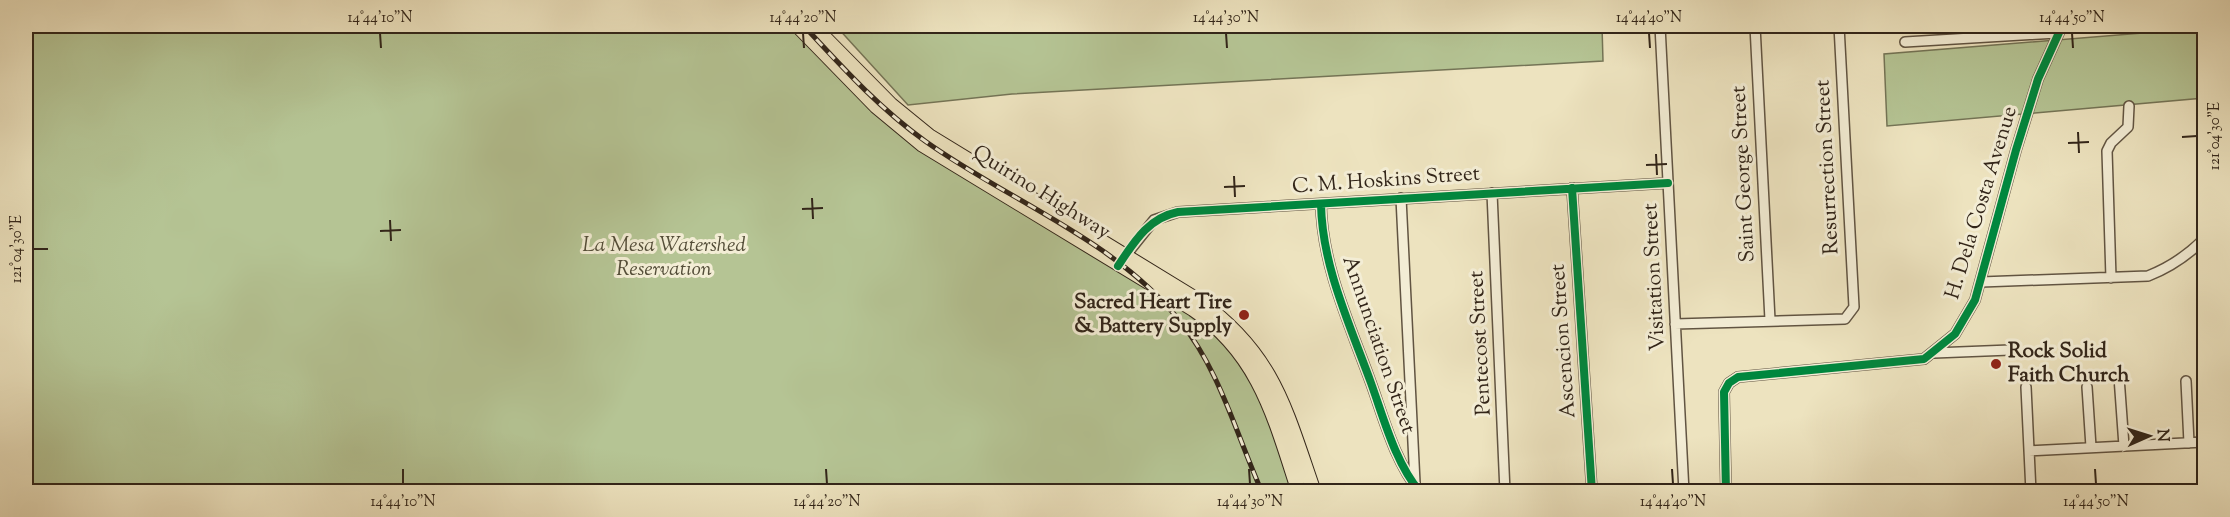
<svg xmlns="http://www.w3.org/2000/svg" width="2230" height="517" font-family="'Sorts Mill Goudy',serif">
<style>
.green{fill:#b5c494;stroke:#747456;stroke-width:1.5}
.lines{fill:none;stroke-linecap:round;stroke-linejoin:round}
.minor-casing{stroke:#615442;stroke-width:12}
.primary-casing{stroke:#322519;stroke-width:16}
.minor{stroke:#f3edd5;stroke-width:9}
.primary{stroke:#ede3bf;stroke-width:14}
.rail-casing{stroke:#322519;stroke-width:5}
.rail{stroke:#f3edd5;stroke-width:3;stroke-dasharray:9;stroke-linecap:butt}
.cycleway-casing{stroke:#f3edd5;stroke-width:11}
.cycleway{stroke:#00873e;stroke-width:8}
.ticks{fill:none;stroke:#322519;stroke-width:2}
.poi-dot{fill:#8f2418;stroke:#f3edd5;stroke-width:2}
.labels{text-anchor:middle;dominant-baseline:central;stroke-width:6;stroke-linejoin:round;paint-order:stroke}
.street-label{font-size:21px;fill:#322519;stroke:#f3edd5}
.park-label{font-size:21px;font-style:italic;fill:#534d38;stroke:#f3edd5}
.poi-label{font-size:21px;font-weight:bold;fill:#322519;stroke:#f3edd5;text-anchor:end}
.neatline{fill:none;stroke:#322519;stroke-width:2}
.ticks-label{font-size:15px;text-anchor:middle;fill:#322519}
</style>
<rect width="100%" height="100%" fill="#ede3bf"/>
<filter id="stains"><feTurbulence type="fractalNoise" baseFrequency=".00333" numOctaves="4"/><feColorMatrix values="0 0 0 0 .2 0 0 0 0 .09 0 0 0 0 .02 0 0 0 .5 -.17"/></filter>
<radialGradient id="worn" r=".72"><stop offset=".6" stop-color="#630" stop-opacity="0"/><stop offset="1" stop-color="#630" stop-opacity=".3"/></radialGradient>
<path class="green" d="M 26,26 L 798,26 L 835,65 L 1193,309 L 1241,353 L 1303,491 L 26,491 Z
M 836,26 L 1602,26 L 1603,61 L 1012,94 L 908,105 Z
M 2204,28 L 2204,98 L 1887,126 L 1884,54 Z"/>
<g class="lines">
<defs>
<path id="minor" d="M 1660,26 L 1684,492
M 1755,26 L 1770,320
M 1905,42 L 2057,33
M 1572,188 L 1592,492
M 1492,193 L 1505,492
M 1401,198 L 1415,483
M 1321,204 C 1322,266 1350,325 1371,383 C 1384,419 1395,462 1420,492
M 1122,260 L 1154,220 L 1178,212 L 1668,183
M 2111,278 L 2107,151 L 2111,143 L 2128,127 L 2129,106
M 1981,282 L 2148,276 C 2171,267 2187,256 2204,239
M 1675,324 L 1845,319 L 1854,307 L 1839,26
M 1934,353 L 2010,350
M 2119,377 L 2124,446
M 2186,381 L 2189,443
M 2026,387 L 2031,492
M 2087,387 L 2091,447
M 2029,451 L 2204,442
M 1726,492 L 1724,392 L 1729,383 L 1738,377 L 1924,359 L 1955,334 L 1975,300 L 2016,150 L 2038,79 L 2062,26"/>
<path id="primary" d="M 798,26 L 876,106 L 923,145 L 1193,309 C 1260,354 1275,419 1299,492
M 813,26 L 891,105 L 929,136 L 1199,301 C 1274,355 1285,409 1314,492"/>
</defs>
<use href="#minor" class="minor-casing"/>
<use href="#primary" class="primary-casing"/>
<use href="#minor" class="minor"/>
<use href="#primary" class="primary"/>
<defs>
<path id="rail" d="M 804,26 C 842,67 879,108 925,141 C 1009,201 1114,239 1179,320 C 1220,370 1236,434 1262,492"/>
</defs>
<use href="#rail" class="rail-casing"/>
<use href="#rail" class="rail"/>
<defs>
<path id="cycleway" d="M 1572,188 L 1592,492
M 1321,204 C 1322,266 1350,325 1371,383 C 1384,419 1395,462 1420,492
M 1118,266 C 1134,242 1148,218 1178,212 L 1668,183
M 1726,492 L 1724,392 L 1729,383 L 1738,377 L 1924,359 L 1955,334 L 1975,300 L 2016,150 L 2038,79 L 2062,26"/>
</defs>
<use href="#cycleway" class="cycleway-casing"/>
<use href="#cycleway" class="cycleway"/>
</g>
<path class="ticks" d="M 380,33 L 381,48M 803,33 L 804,48M 1226,33 L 1227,48M 1649,33 L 1650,48M 2072,33 L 2073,48M 2078,132 L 2079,153M 2182,137 L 2197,136M 2068,143 L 2089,142M 1656,154 L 1657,175M 1646,165 L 1667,164M 1234,176 L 1235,197M 1224,187 L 1245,186M 812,198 L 813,219M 802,209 L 823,208M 390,220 L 391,241M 380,231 L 401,230M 33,249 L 48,249M 403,469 L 403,484M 826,469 L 827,484M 1249,469 L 1250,484M 1672,469 L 1673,484M 2095,469 L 2096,484"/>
<g class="poi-dot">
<circle cx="1244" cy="315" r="6"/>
<circle cx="1996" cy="364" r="6"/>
</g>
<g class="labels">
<g class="street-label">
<text transform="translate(1828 167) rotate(-93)">Resurrection Street</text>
<text transform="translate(1744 174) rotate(-93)">Saint George Street</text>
<text transform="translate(1386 181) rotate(-4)">C. M. Hoskins Street</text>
<text transform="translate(1041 193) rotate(32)">Quirino Highway</text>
<text transform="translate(1982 203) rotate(-73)">H. Dela Costa Avenue</text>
<text transform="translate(1655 277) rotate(-93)">Visitation Street</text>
<text transform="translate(1564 341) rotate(-94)">Ascencion Street</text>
<text transform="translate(1481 343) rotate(-93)">Pentecost Street</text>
<text transform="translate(1378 345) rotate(71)">Annunciation Street</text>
</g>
<g class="park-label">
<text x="664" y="246">La Mesa Watershed<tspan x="664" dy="24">Reservation</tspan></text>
</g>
<g class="poi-label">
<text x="1232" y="303">Sacred Heart Tire<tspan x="1232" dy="24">&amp; Battery Supply</tspan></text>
<text x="2008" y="352" text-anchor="start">Rock Solid<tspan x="2008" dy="24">Faith Church</tspan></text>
</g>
</g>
<rect width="2230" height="517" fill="none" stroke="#ede3bf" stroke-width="66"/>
<g transform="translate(2149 436) rotate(87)" stroke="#f3edd5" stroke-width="4.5" paint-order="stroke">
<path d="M0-4.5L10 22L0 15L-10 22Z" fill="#322519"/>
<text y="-9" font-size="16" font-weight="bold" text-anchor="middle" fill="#322519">N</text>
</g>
<rect x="33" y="33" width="2164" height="451" class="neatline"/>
<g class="ticks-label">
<text x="380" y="22">14°44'10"N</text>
<text x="803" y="22">14°44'20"N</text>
<text x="1226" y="22">14°44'30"N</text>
<text x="1649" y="22">14°44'40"N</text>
<text x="2072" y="22">14°44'50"N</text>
<text transform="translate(2214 136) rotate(-90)" y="5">121°04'30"E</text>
<text transform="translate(16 249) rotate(-90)" y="5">121°04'30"E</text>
<text x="403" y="506">14°44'10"N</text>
<text x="827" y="506">14°44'20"N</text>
<text x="1250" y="506">14°44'30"N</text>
<text x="1673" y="506">14°44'40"N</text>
<text x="2096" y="506">14°44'50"N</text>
</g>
<rect width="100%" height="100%" filter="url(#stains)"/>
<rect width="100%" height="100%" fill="url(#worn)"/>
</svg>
